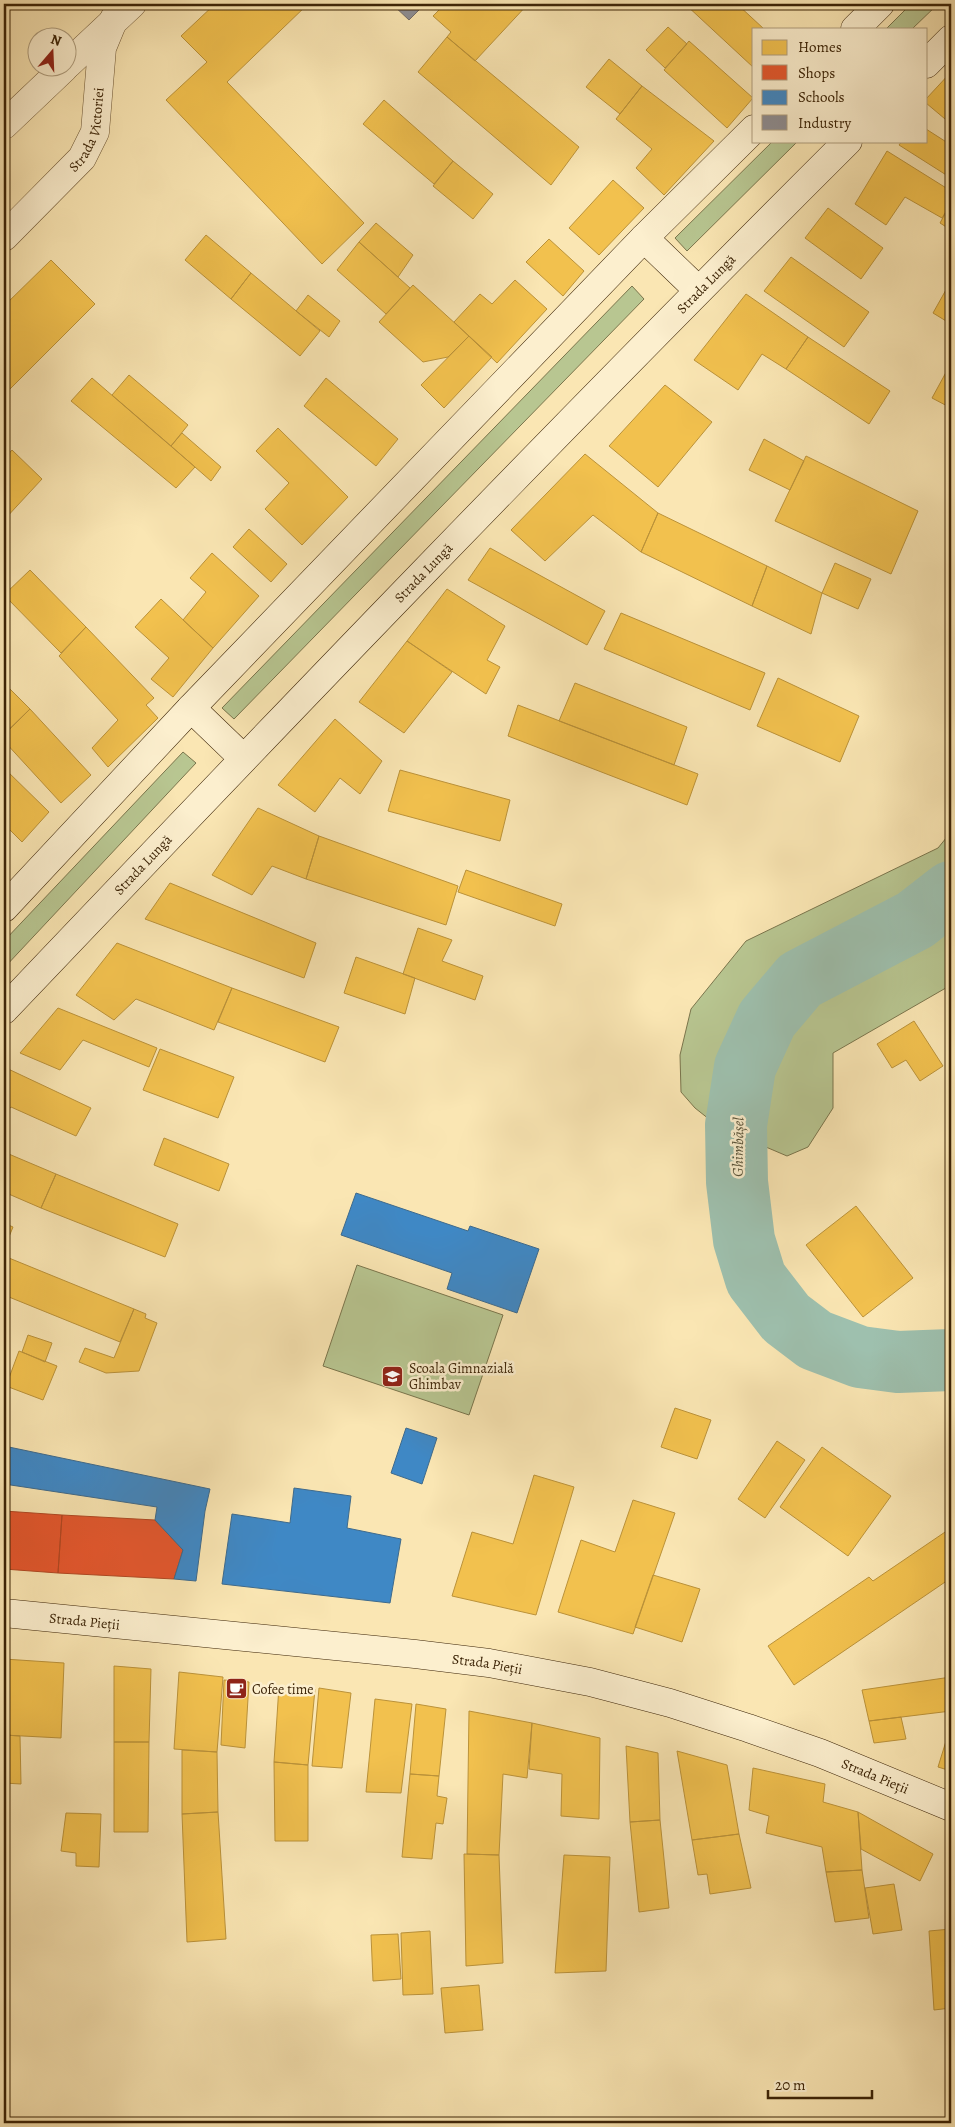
<svg xmlns="http://www.w3.org/2000/svg" width="955" height="2127" font-family="Alegreya,serif">
<style>
.green{fill:#b8c691;stroke:#7a754c}
.homes{fill:#f2c14e;stroke:#bb9239}
.shops{fill:#e4572e;stroke:#b24822}
.schools{fill:#3f88c5;stroke:#3e6a8c}
.industry{fill:#8d8d92;stroke:#756e68}
.lines{fill:none;stroke-linecap:round;stroke-linejoin:round}
.river{stroke:#9ec0ae;stroke-width:62}
.street-casing{stroke:#6c5432;stroke-width:29}
.secondary-casing{stroke:#3c2407;stroke-width:29}
.street{stroke:#fcefce;stroke-width:28}
.secondary{stroke:#fcefce;stroke-width:28}
.labels{text-anchor:middle;dominant-baseline:central;stroke-width:5;stroke-linejoin:round;paint-order:stroke}
.street-label{font-size:14px;fill:#3c2407;stroke:#fcefce}
.poi-label{font-size:14px;fill:#3c2407;stroke:#fcefce;text-anchor:start}
.water-label{font-size:15px;font-style:italic;fill:#595339;stroke:#fcefce}
</style>
<rect width="100%" height="100%" fill="#fae6b3"/>
<filter id="stains"><feTurbulence type="fractalNoise" baseFrequency=".004" numOctaves="4"/><feColorMatrix values="0 0 0 0 .2 0 0 0 0 .09 0 0 0 0 .02 0 0 0 .5 -.17"/></filter>
<radialGradient id="worn" r=".72"><stop offset=".6" stop-color="#630" stop-opacity="0"/><stop offset="1" stop-color="#630" stop-opacity=".3"/></radialGradient>
<path class="green" d="M 911,4 L 938,4 L 912,29 L 886,29 Z
M 773,141 L 798,141 L 687,251 L 675,238 Z
M 632,286 L 644,299 L 234,719 L 222,708 Z
M 183,752 L 196,763 L 4,968 L 4,941 Z
M 951,832 L 951,985 L 833,1053 L 833,1108 L 808,1147 L 787,1156 L 719,1127 L 695,1108 L 681,1092 L 680,1055 L 691,1009 L 746,941 L 938,848 Z
M 357,1265 L 503,1315 L 469,1415 L 323,1366 Z"/>
<path class="homes" d="M 4,4 L 12,4 L 4,11 Z
M 215,4 L 308,4 L 227,82 L 364,223 L 322,264 L 166,100 L 207,62 L 181,36 Z
M 445,4 L 528,4 L 475,61 L 447,37 L 451,32 L 433,16 Z
M 685,4 L 737,4 L 764,29 L 754,29 L 754,68 Z
M 668,27 L 687,44 L 665,68 L 646,50 Z
M 447,37 L 579,147 L 551,185 L 418,72 Z
M 689,41 L 753,98 L 727,128 L 664,70 Z
M 609,59 L 642,86 L 620,114 L 586,87 Z
M 951,72 L 951,124 L 926,103 L 926,99 Z
M 642,86 L 714,141 L 664,195 L 636,168 L 652,149 L 616,119 Z
M 384,100 L 453,161 L 434,184 L 363,124 Z
M 926,129 L 951,145 L 951,178 L 899,145 L 902,141 L 926,141 Z
M 887,151 L 951,191 L 951,203 L 942,218 L 905,197 L 886,225 L 855,204 Z
M 453,161 L 493,194 L 473,219 L 433,186 Z
M 613,180 L 644,208 L 599,255 L 569,228 Z
M 951,203 L 951,230 L 940,223 Z
M 828,208 L 883,248 L 861,279 L 805,238 Z
M 376,223 L 413,255 L 398,277 L 359,242 Z
M 206,235 L 251,273 L 231,299 L 185,260 Z
M 549,239 L 584,271 L 563,296 L 526,262 Z
M 359,242 L 410,288 L 386,314 L 337,270 Z
M 791,257 L 869,312 L 844,347 L 764,291 Z
M 51,260 L 95,304 L 4,395 L 4,306 Z
M 251,273 L 320,331 L 300,356 L 231,299 Z
M 515,280 L 547,309 L 497,363 L 454,322 L 480,294 L 492,304 Z
M 413,285 L 469,336 L 448,357 L 423,362 L 379,322 Z
M 947,288 L 951,291 L 951,324 L 933,313 Z
M 746,294 L 808,337 L 786,369 L 762,354 L 738,390 L 694,360 Z
M 308,295 L 340,321 L 329,337 L 296,311 Z
M 469,336 L 492,357 L 444,408 L 421,385 Z
M 808,337 L 890,391 L 869,424 L 786,369 Z
M 950,365 L 951,366 L 951,408 L 932,398 Z
M 129,375 L 188,425 L 171,446 L 112,395 Z
M 92,378 L 195,467 L 176,488 L 71,401 Z
M 326,378 L 398,439 L 376,466 L 304,406 Z
M 665,385 L 712,422 L 658,487 L 609,446 Z
M 278,428 L 348,497 L 302,545 L 265,509 L 289,483 L 256,451 Z
M 182,433 L 221,467 L 211,481 L 171,446 Z
M 764,439 L 804,461 L 790,490 L 749,470 Z
M 12,450 L 42,479 L 4,520 L 4,459 Z
M 585,454 L 658,513 L 641,552 L 593,515 L 545,561 L 511,530 Z
M 806,456 L 918,511 L 891,574 L 775,521 Z
M 658,513 L 767,566 L 752,606 L 641,552 Z
M 249,529 L 287,564 L 271,582 L 233,547 Z
M 490,548 L 605,611 L 587,645 L 468,580 Z
M 212,553 L 259,596 L 213,648 L 183,620 L 206,592 L 190,578 Z
M 835,563 L 871,579 L 858,609 L 822,593 Z
M 767,566 L 822,593 L 811,634 L 752,606 Z
M 30,570 L 86,627 L 61,653 L 4,595 Z
M 447,589 L 505,626 L 487,660 L 500,667 L 486,694 L 407,641 Z
M 161,599 L 213,648 L 173,697 L 151,679 L 169,658 L 135,627 Z
M 621,613 L 765,673 L 750,710 L 604,649 Z
M 86,627 L 154,698 L 146,705 L 158,718 L 108,767 L 92,748 L 118,720 L 59,656 Z
M 407,641 L 452,672 L 404,733 L 359,702 Z
M 778,678 L 859,716 L 840,762 L 757,726 Z
M 4,683 L 30,709 L 4,734 Z
M 575,683 L 687,727 L 674,765 L 559,721 Z
M 518,705 L 698,774 L 687,805 L 508,736 Z
M 30,709 L 91,775 L 61,803 L 4,741 L 4,735 Z
M 335,719 L 382,761 L 360,794 L 340,778 L 315,812 L 278,785 Z
M 4,768 L 49,812 L 22,842 L 4,824 Z
M 400,770 L 510,800 L 500,841 L 388,811 Z
M 258,808 L 319,836 L 306,879 L 272,866 L 252,895 L 212,875 Z
M 319,836 L 458,886 L 446,925 L 306,879 Z
M 4,855 L 9,860 L 4,866 Z
M 466,870 L 562,904 L 555,926 L 458,892 Z
M 170,883 L 316,943 L 304,978 L 145,919 Z
M 418,928 L 452,940 L 442,961 L 483,976 L 475,1000 L 403,974 Z
M 117,943 L 232,988 L 214,1030 L 136,999 L 114,1020 L 76,995 Z
M 356,957 L 415,978 L 405,1014 L 344,993 Z
M 232,988 L 339,1027 L 325,1062 L 218,1022 Z
M 58,1008 L 157,1048 L 149,1067 L 83,1040 L 60,1070 L 20,1053 Z
M 914,1021 L 943,1066 L 920,1081 L 906,1060 L 892,1068 L 877,1044 Z
M 160,1049 L 234,1077 L 218,1118 L 143,1090 Z
M 4,1067 L 91,1108 L 76,1136 L 11,1107 L 4,1115 Z
M 164,1138 L 229,1164 L 219,1191 L 154,1165 Z
M 4,1152 L 56,1174 L 41,1208 L 4,1192 Z
M 56,1174 L 178,1224 L 165,1257 L 41,1208 Z
M 856,1206 L 913,1278 L 863,1317 L 806,1245 Z
M 4,1223 L 13,1227 L 4,1249 Z
M 4,1256 L 134,1309 L 120,1342 L 4,1295 Z
M 134,1309 L 146,1314 L 145,1318 L 157,1323 L 139,1371 L 106,1373 L 79,1362 L 85,1348 L 114,1358 Z
M 28,1335 L 52,1343 L 45,1362 L 22,1352 Z
M 19,1351 L 57,1366 L 43,1400 L 6,1386 Z
M 675,1408 L 711,1420 L 697,1459 L 661,1447 Z
M 777,1441 L 805,1460 L 765,1518 L 738,1499 Z
M 822,1447 L 891,1496 L 848,1556 L 780,1507 Z
M 534,1475 L 574,1487 L 536,1615 L 452,1596 L 472,1532 L 513,1544 Z
M 633,1500 L 675,1513 L 633,1634 L 558,1612 L 581,1540 L 615,1552 Z
M 951,1528 L 951,1578 L 794,1685 L 768,1646 L 869,1577 L 873,1581 Z
M 653,1575 L 700,1589 L 682,1642 L 635,1627 Z
M 4,1659 L 64,1663 L 61,1738 L 4,1735 Z
M 114,1666 L 151,1669 L 149,1742 L 114,1742 Z
M 179,1672 L 223,1677 L 217,1752 L 174,1749 Z
M 951,1677 L 951,1711 L 869,1721 L 862,1690 Z
M 224,1680 L 249,1682 L 245,1748 L 221,1745 Z
M 279,1686 L 315,1689 L 308,1765 L 274,1762 Z
M 319,1688 L 351,1693 L 342,1768 L 312,1766 Z
M 375,1699 L 412,1704 L 401,1793 L 366,1792 Z
M 416,1704 L 446,1709 L 439,1776 L 410,1774 Z
M 469,1711 L 532,1723 L 527,1778 L 503,1774 L 499,1855 L 467,1854 Z
M 901,1717 L 906,1739 L 874,1743 L 869,1721 Z
M 532,1723 L 600,1738 L 599,1819 L 561,1816 L 562,1774 L 529,1769 Z
M 951,1725 L 951,1771 L 938,1767 Z
M 4,1735 L 20,1736 L 21,1784 L 4,1783 Z
M 114,1742 L 149,1742 L 148,1832 L 114,1832 Z
M 626,1746 L 658,1753 L 660,1820 L 630,1822 Z
M 182,1750 L 217,1752 L 218,1812 L 182,1814 Z
M 677,1751 L 727,1765 L 739,1834 L 692,1840 Z
M 274,1762 L 308,1765 L 308,1841 L 275,1841 Z
M 753,1768 L 825,1784 L 823,1802 L 858,1812 L 862,1870 L 826,1872 L 822,1847 L 766,1833 L 769,1816 L 749,1810 Z
M 410,1774 L 439,1776 L 437,1796 L 447,1798 L 443,1824 L 436,1823 L 432,1859 L 402,1857 Z
M 218,1812 L 226,1939 L 187,1942 L 182,1814 Z
M 858,1812 L 933,1854 L 920,1881 L 861,1849 Z
M 66,1813 L 101,1814 L 99,1867 L 76,1866 L 76,1853 L 61,1851 Z
M 660,1820 L 669,1908 L 639,1912 L 630,1822 Z
M 739,1834 L 751,1888 L 710,1894 L 707,1874 L 698,1875 L 692,1840 Z
M 464,1854 L 499,1855 L 503,1963 L 466,1966 Z
M 564,1855 L 610,1857 L 606,1971 L 555,1973 Z
M 862,1870 L 869,1918 L 835,1922 L 826,1872 Z
M 894,1884 L 902,1930 L 873,1934 L 865,1888 Z
M 951,1929 L 951,2008 L 934,2010 L 929,1931 Z
M 430,1931 L 433,1994 L 403,1995 L 401,1933 Z
M 398,1934 L 401,1979 L 373,1981 L 371,1935 Z
M 479,1985 L 483,2030 L 445,2033 L 441,1988 Z"/>
<path class="shops" d="M 4,1511 L 62,1515 L 58,1573 L 4,1569 Z
M 62,1515 L 155,1520 L 183,1550 L 174,1579 L 58,1573 Z"/>
<path class="schools" d="M 356,1193 L 468,1231 L 470,1226 L 539,1249 L 517,1313 L 447,1289 L 452,1273 L 341,1235 Z
M 406,1428 L 437,1438 L 422,1484 L 391,1473 Z
M 4,1446 L 210,1489 L 205,1511 L 196,1581 L 174,1579 L 183,1550 L 155,1520 L 157,1507 L 4,1484 Z
M 294,1488 L 351,1496 L 347,1528 L 401,1539 L 390,1603 L 222,1584 L 232,1514 L 290,1523 Z"/>
<path class="industry" d="M 392,4 L 425,4 L 409,20 Z"/>
<g class="lines">
<path class="river" d="M 951,892 L 915,920 L 800,980 L 767,1019 L 745,1067 L 736,1125 L 737,1182 L 744,1240 L 756,1279 L 786,1318 L 815,1340 L 860,1357 L 898,1362 L 951,1360"/>
<defs>
<g id="street">
<path d="M 68,64 L 132,4"/>
<path d="M 4,125 L 64,68"/>
<path id="s1" d="M 4,237 L 82,158 L 95,132 L 102,48 L 114,19"/>
</g>
<g id="secondary">
<path d="M 855,29 L 880,4"/>
<path d="M 926,64 L 951,39"/>
<path d="M 644,238 L 698,290"/>
<path d="M 191,708 L 243,758"/>
<path d="M 4,908 L 191,708 L 644,238 L 754,129"/>
<path id="s2" d="M 4,1010 C 282,718 562,426 848,141"/>
<path id="s3" d="M 4,1613 L 415,1654 L 489,1663 L 590,1682 L 670,1703 L 748,1728 L 820,1753 L 951,1807"/>
</g>
</defs>
<use href="#street" class="street-casing"/>
<use href="#secondary" class="secondary-casing"/>
<use href="#street" class="street"/>
<use href="#secondary" class="secondary"/>
</g>
<defs>
<symbol id="school-square" viewBox="-11 -11 22 22"><rect x="-9" y="-9" width="18" height="18" rx="4" fill="#8f2418" stroke="#fcefce"/><path d="M0-5L7-2L0 1L-7-2ZM-4 1L0 2.5L4 1V4Q0 6-4 4Z" fill="#fff"/></symbol>
<symbol id="cafe-square" viewBox="-11 -11 22 22"><rect x="-9" y="-9" width="18" height="18" rx="4" fill="#8f2418" stroke="#fcefce"/><path d="M-5.5-4.5H6V0H3Q3 3.5 0 3.5H-2.5Q-5.5 3.5-5.5 0ZM3-3.2v2h1.7v-2ZM-6 4.5H4V6H-6Z" fill="#fff"/></symbol>
</defs>
<g fill-rule="evenodd">
<use href="#school-square" x="380" y="1364" width="25" height="25"/>
<use href="#cafe-square" x="224" y="1676" width="25" height="25"/>
</g>
<g class="labels">
<g class="street-label">
<text stroke="none"><textPath href="#s1" startOffset="140">Strada Victoriei</textPath></text>
<text stroke="none"><textPath href="#s2" startOffset="1010">Strada Lungă</textPath></text>
<text stroke="none"><textPath href="#s2" startOffset="606">Strada Lungă</textPath></text>
<text stroke="none"><textPath href="#s2" startOffset="201">Strada Lungă</textPath></text>
<text stroke="none"><textPath href="#s3" startOffset="81">Strada Pieții</textPath></text>
<text stroke="none"><textPath href="#s3" startOffset="486">Strada Pieții</textPath></text>
<text stroke="none"><textPath href="#s3" startOffset="891">Strada Pieții</textPath></text>
</g>
<g class="poi-label">
<text x="409" y="1368">Scoala Gimnazială<tspan x="409" dy="16">Ghimbav</tspan></text>
<text x="252" y="1689">Cofee time</text>
</g>
<g class="water-label">
<text transform="translate(738 1147) rotate(-89)">Ghimbășel</text>
</g>
</g>
<rect width="955" height="2127" fill="none" stroke="#fae6b3" stroke-width="20"/>
<rect x="5" y="5" width="945" height="2117" fill="none" stroke="#3c2407" stroke-width="2.5"/>
<rect x="10" y="10" width="935" height="2107" fill="none" stroke="#3c2407"/>
<rect x="752" y="28" width="175" height="115" fill="#fcefce" stroke="#af9e7e"/>
<rect x="762" y="40" width="25" height="15" fill="#f2c14e" stroke="#af9e7e"/>
<text x="798" y="52" font-size="15" fill="#3c2407">Homes</text>
<rect x="762" y="65" width="25" height="15" fill="#e4572e" stroke="#af9e7e"/>
<text x="798" y="78" font-size="15" fill="#3c2407">Shops</text>
<rect x="762" y="90" width="25" height="15" fill="#3f88c5" stroke="#af9e7e"/>
<text x="798" y="102" font-size="15" fill="#3c2407">Schools</text>
<rect x="762" y="115" width="25" height="15" fill="#8d8d92" stroke="#af9e7e"/>
<text x="798" y="128" font-size="15" fill="#3c2407">Industry</text>
<g transform="translate(52 52) rotate(19)"><circle r="24" fill="#fcefce" stroke="#af9e7e"/>
<path d="M0-4L9 19L0 12L-9 19Z" fill="#8f2418"/>
<text y="-8" font-size="14" font-weight="bold" text-anchor="middle" fill="#3c2407">N</text>
</g>
<path d="M768 2090v8h104v-8" fill="none" stroke="#3c2407" stroke-width="2.5"/>
<text x="775" y="2090" font-size="15" fill="#3c2407" stroke="#fcefce" stroke-width="4" paint-order="stroke">20 m</text>
<rect width="100%" height="100%" filter="url(#stains)"/>
<rect width="100%" height="100%" fill="url(#worn)"/>
</svg>
